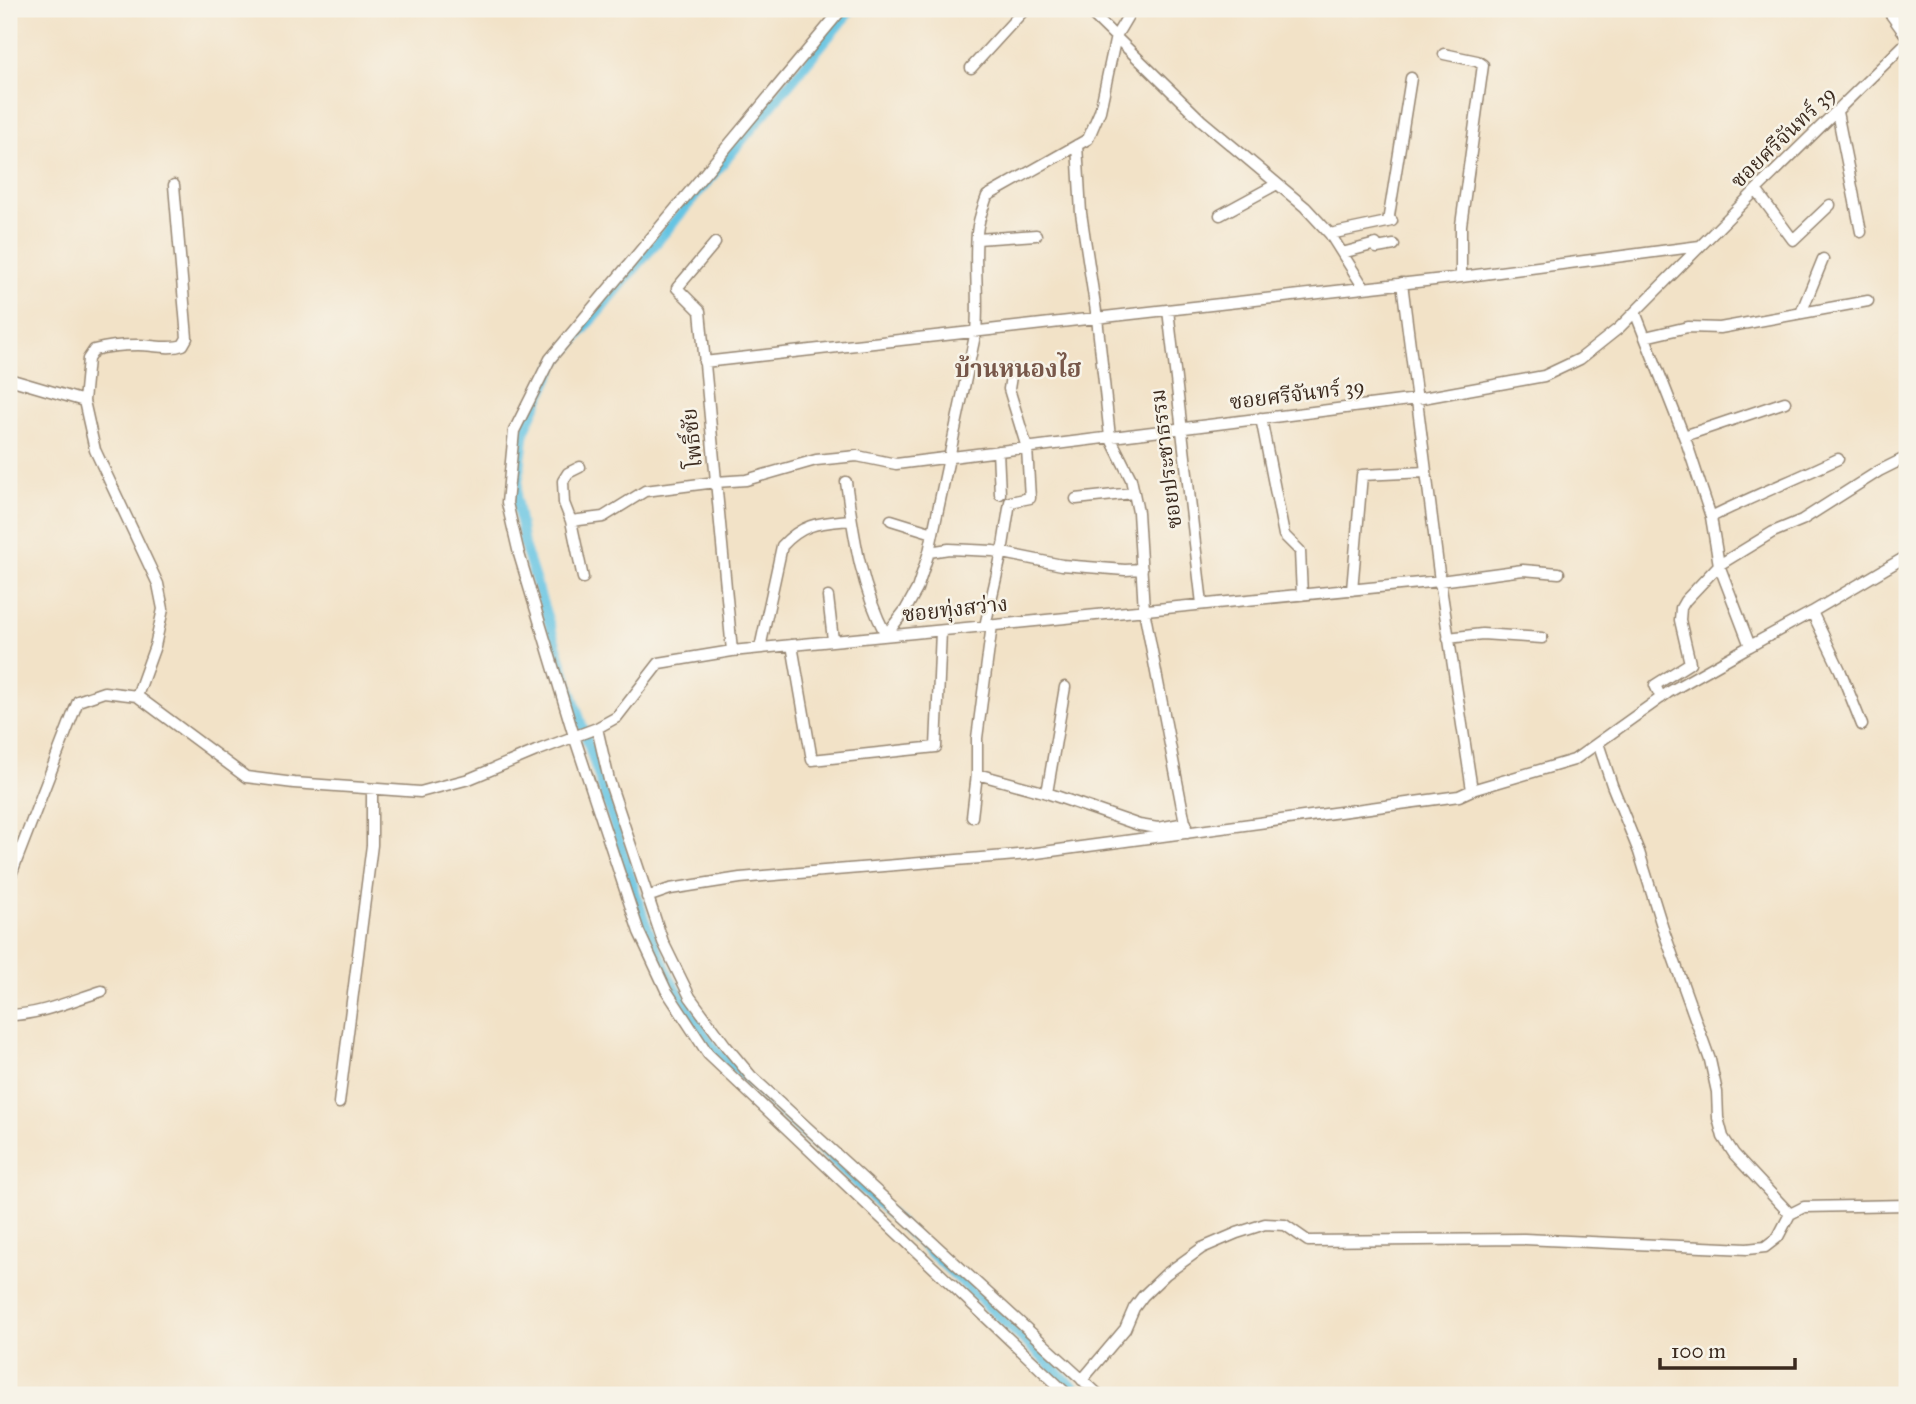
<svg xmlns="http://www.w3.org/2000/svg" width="1916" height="1404" font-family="'IM FELL Great Primer','Noto Serif Thai',serif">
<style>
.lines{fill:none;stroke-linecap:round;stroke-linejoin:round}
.canal{stroke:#65c4e3;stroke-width:10}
.minor-casing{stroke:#968672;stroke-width:13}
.minor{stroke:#fff;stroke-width:10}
.labels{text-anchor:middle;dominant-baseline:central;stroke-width:5;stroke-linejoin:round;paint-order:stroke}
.street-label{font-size:21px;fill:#3b2a1e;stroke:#f7f3e8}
.quarter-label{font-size:24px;font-weight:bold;fill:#775749;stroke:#f7f3e8}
</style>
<rect width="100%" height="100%" fill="#f7f3e8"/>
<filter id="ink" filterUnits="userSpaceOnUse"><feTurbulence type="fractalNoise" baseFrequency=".0143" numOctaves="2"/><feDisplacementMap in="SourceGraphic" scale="14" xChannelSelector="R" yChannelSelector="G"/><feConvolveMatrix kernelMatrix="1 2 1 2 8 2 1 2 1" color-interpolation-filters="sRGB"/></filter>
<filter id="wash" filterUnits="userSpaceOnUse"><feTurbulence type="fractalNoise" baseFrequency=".00686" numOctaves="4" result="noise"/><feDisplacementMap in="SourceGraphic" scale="28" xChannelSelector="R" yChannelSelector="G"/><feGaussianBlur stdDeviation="1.57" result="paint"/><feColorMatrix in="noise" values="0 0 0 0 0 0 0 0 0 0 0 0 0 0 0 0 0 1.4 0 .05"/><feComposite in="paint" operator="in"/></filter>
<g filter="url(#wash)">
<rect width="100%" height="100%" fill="#f2e2c7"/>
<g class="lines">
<path class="canal" d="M 852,9 L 556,363 L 525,430 L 516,497 L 524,545 L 646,924 L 673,984 L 714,1049 L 1082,1395"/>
</g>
</g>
<g filter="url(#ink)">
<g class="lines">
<defs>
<path id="minor" d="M 842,9 L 550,359 L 514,431 L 507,503 L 519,554 L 574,736 L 639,932 L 666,990 L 708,1054 L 1068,1395
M 1087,9 L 1201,120 L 1305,207 L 1330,234 L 1364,288
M 1887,9 L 1907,37
M 1444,54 L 1477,61 L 1483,65 L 1461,225 L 1461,277
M 971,68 L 1025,9
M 1837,112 L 1861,232
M 1077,145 L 1081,213 L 1097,318 L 1110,437 L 1131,479 L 1138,512 L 1144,610 L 1187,833
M 1756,190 L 1793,240 L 1830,205
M 1220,215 L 1277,184
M 1388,222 L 1411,78
M 1330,234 L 1392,221
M 977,239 L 1036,235
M 715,243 L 677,288 L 700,311 L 732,651
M 1342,253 L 1376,244 L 1377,248 L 1394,245
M 1168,310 L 1202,604
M 1801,313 L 1823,259
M 1645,337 L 1688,327 L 1720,328 L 1868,301
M 704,362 L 1461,277 L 1700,246
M 9,379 L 84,401 L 95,450 L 158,584 L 163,609 L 155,646 L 137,696
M 84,401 L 88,359 L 94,350 C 108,346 123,345 138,345 C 153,345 169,350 183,345 L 187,338 L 174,185
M 1261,418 L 1284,535 L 1300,551 L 1302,595
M 1684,436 L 1785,402
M 998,451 L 1000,494
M 580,467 L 568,473 L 563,481 L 564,503 L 571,521 L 583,578
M 846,482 C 854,537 860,585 886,635 L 906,609 L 917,589 L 929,552 L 976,331 C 979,298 974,266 977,233 C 978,220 983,208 987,196 L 1088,139 L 1100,111 L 1116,36 L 1132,9
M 1076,499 L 1133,493
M 1711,517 C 1753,496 1796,479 1838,459
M 891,520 L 933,533
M 571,521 L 603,517 L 645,491 L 716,482 L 746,480 L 816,460 L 857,456 L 896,464 L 1417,399 L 1544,376 L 1580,359 L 1619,328 L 1756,190 L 1907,42
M 929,552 L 949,549 L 993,551 L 1062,565 L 1125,570 L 1142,569
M 1352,590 L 1362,475 L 1426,472
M 828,597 L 833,640
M 1812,612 L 1907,556
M 985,626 L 1002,552 L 1010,502 L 1030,498 L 1027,448 L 1009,389 L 1012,370
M 1448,638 L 1482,634 L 1542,638
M 792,645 L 812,760 L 936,747 L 941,631
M 1750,646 L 1812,612 L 1840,670 L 1862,725
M 760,648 L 782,546 C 804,522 821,523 851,520
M 1661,698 L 1655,685 L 1690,663 L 1680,620 L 1681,608 L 1685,601 L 1719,565 L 1773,532 L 1802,520 L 1879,471 L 1907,457
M 597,728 L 609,780 L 663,942 L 690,997 L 726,1046 L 751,1076 L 1099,1395
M 1598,743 L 1612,785 L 1639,852 L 1663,929 L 1710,1060 L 1717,1092 L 1718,1118 L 1723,1137 L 1734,1154 L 1790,1214
M 977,774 L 1047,793 L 1139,825 L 1158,828 L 1186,823
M 1472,790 L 1574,760 L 1669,692 L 1750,646 L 1719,565 L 1711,517 L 1687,444 L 1635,312
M 1047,793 L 1065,687
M 972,817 L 977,774 L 977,738 L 992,625
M 9,880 L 78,701 L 104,692 L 137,696 L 246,777 L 294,783 L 420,792 L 469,779 L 536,751 L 597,728 L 617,717 L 659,663 L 732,651 L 1440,581 L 1523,570 L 1559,573
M 647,897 L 670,889 L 740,878 L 1029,854 L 1459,796 L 1472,790 L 1440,581 L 1402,283
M 9,1015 C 40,1015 73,1000 102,991
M 339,1103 L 372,845 L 372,789
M 1082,1380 L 1125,1329 L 1134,1308 L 1143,1296 L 1166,1274 L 1202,1248 L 1237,1233 L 1265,1224 L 1285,1225 L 1308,1241 L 1524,1239 L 1747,1249 L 1765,1247 L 1778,1237 L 1790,1214 L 1804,1207 L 1907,1205"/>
</defs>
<use href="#minor" class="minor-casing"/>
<use href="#minor" class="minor"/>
</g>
</g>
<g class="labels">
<g class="street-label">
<text transform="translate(1783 137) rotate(-44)">ซอยศรีจันทร์ 39</text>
<text transform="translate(1297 394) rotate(-7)">ซอยศรีจันทร์ 39</text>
<text transform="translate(692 438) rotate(-96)">โพธิ์ชัย</text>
<text transform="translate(1166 459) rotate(-97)">ซอยประชาธรรม</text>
<text transform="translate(955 609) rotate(-6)">ซอยทุ่งสว่าง</text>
</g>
<g class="quarter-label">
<text x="1018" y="369">บ้านหนองไฮ</text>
</g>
</g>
<rect width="1916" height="1404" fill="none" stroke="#f7f3e8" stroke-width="35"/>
<path d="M1660 1358v10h135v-10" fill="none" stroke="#3b2a1e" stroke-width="3.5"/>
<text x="1671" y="1358" font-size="21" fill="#3b2a1e" stroke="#f7f3e8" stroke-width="5" paint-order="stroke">100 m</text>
</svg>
